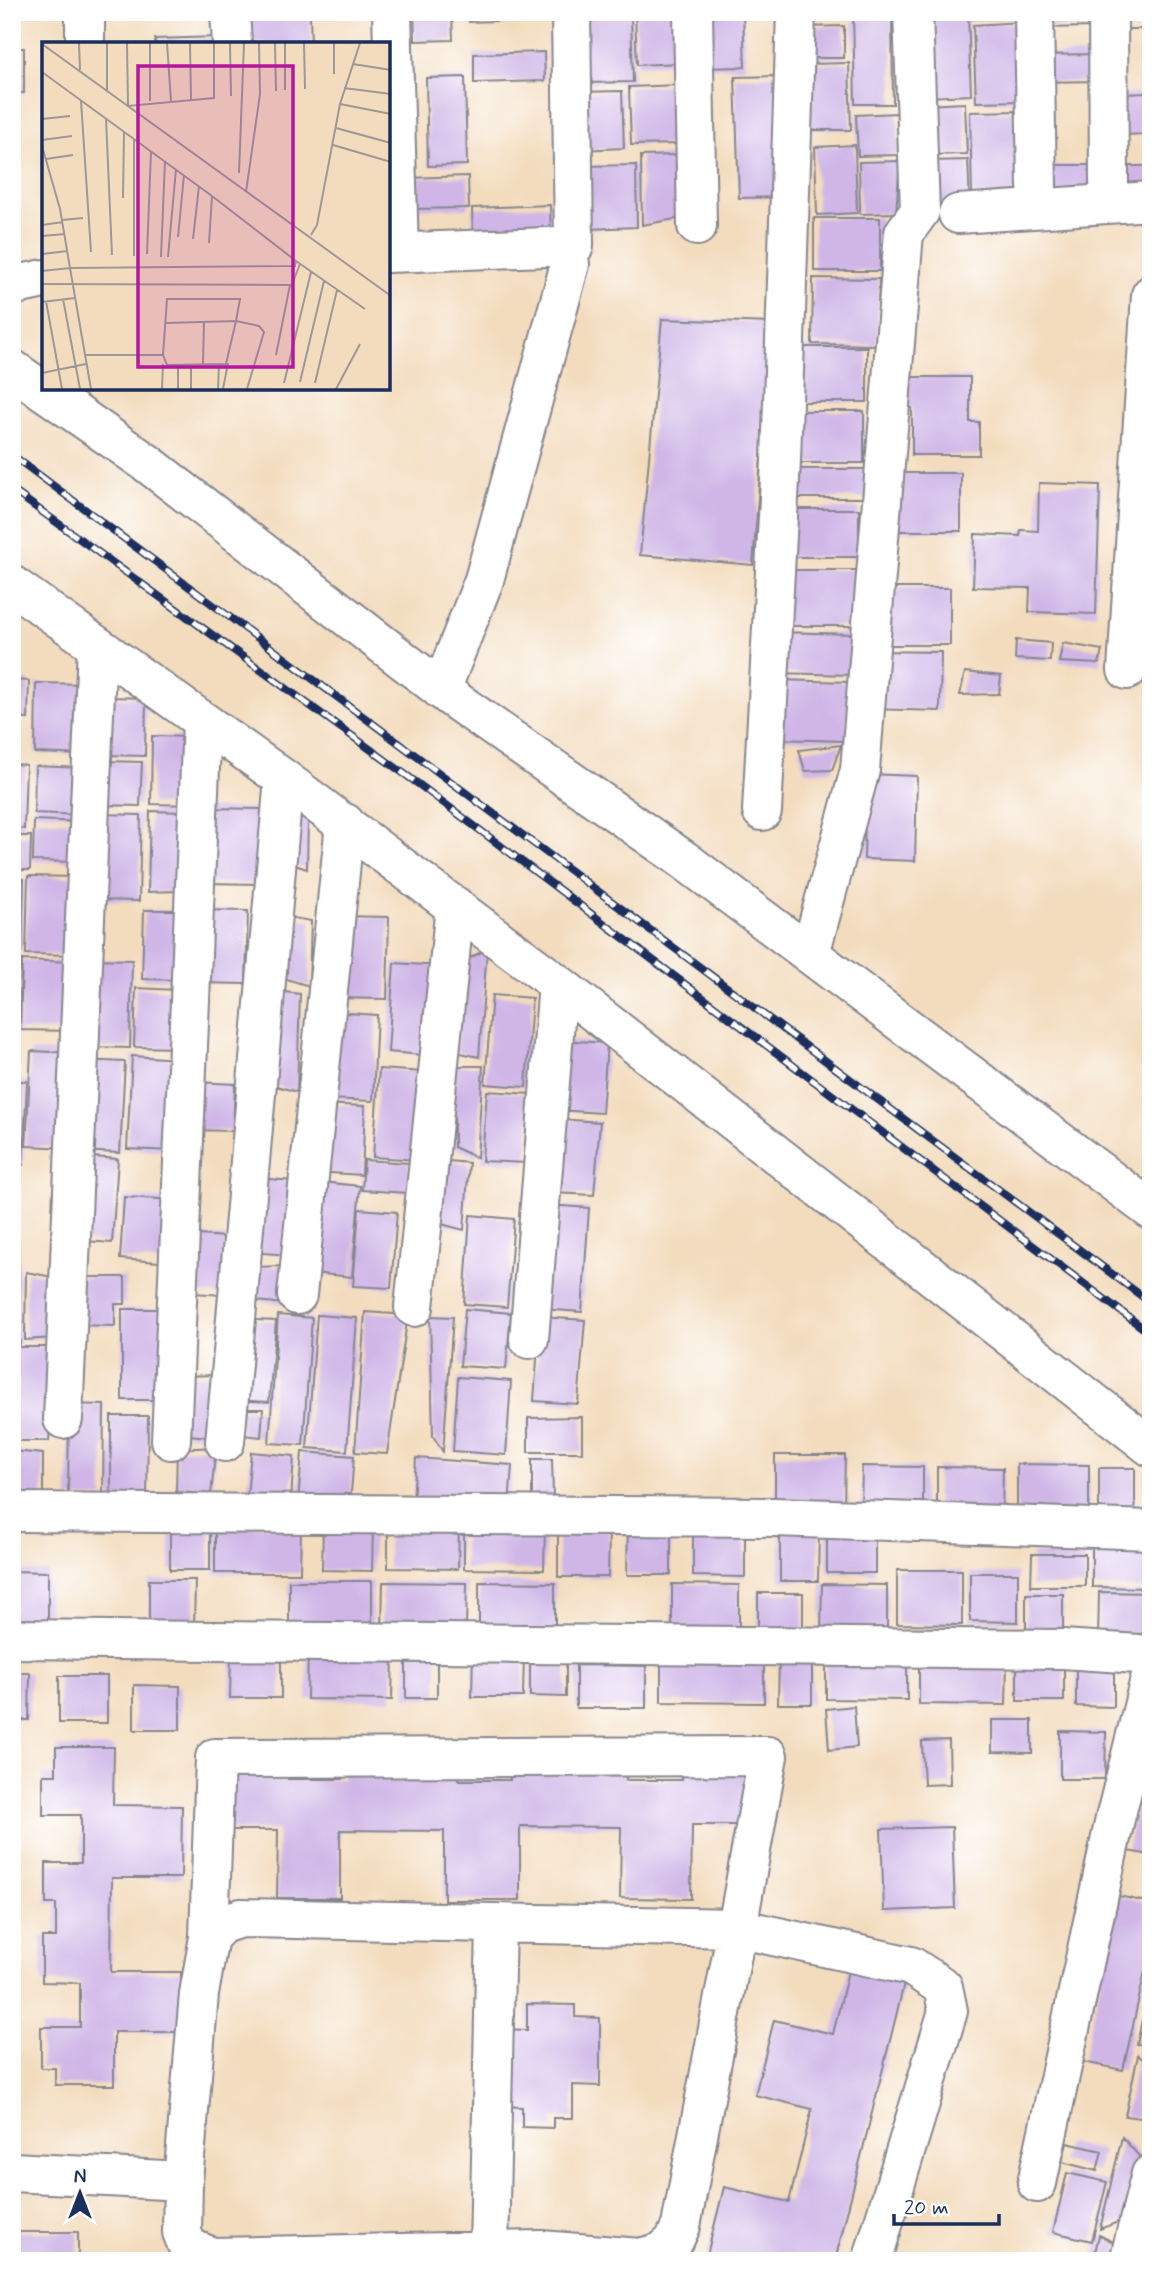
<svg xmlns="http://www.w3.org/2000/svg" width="1163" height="2273" font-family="Mynerve,sans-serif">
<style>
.building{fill:#cfb6e7}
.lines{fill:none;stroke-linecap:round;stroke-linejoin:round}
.minor-casing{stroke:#87868e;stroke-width:42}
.minor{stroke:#fff;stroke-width:38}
.rail-casing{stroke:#1b2f5e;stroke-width:8}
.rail{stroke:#fff;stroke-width:5;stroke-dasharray:16;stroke-linecap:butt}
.inset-road{fill:none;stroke:#9d9797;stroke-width:2}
.view{fill:#b5179e;fill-opacity:0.15;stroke:#b5179e;stroke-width:3.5}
.inset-edge{fill:none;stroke:#1b2f5e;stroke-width:3.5}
</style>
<rect width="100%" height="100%" fill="#fff"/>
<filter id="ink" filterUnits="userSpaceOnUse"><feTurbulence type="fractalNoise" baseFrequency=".0143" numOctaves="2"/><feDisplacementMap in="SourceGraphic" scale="14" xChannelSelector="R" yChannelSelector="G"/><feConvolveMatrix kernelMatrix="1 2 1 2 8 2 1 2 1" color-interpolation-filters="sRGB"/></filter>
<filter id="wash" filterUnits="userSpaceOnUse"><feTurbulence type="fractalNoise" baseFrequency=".00686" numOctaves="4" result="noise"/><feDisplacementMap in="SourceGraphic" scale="28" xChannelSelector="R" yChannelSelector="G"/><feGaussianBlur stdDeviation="1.57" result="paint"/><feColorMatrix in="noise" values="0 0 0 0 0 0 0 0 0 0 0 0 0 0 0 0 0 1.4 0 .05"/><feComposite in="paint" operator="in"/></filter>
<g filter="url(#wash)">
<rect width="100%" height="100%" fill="#f3dcbd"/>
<g id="blocks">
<path class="building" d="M 152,12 L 217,12 L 217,16 L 152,18 Z
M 414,12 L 452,12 L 453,40 L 415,41 Z
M 469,12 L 552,12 L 552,19 L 469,22 Z
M 582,12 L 631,12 L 633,82 L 584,83 Z
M 635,12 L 679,12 L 681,63 L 637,65 Z
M 702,12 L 743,12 L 745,67 L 703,68 Z
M 853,12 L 892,12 L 893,104 L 855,104 Z
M 923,12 L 968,12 L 971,95 L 926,97 Z
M 970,12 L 1020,12 L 1020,18 L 971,19 Z
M 1039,12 L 1099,12 L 1099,27 L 1039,28 Z
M 1115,12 L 1151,12 L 1151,29 L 1115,29 Z
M 310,15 L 311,44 L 250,44 L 249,16 Z
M 1022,22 L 1025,101 L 976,102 L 973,25 Z
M 844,26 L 844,58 L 805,58 L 805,27 Z
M 217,37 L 217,44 L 155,44 L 155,39 Z
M 12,48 L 24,48 L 24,93 L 12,93 Z
M 544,52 L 545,81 L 474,83 L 474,54 Z
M 1100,54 L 1100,81 L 1038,82 L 1038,55 Z
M 849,63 L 851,130 L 811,130 L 809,64 Z
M 780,76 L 784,197 L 739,198 L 735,77 Z
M 465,77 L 467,165 L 428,166 L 426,78 Z
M 681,85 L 682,144 L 631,145 L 629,87 Z
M 622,91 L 624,148 L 580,150 L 579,92 Z
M 1151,93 L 1151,134 L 1122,135 L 1122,94 Z
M 965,103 L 967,154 L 925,155 L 924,105 Z
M 1023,111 L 1025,193 L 972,195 L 970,112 Z
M 897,113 L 899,155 L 858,156 L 856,115 Z
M 855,145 L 857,213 L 817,215 L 815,147 Z
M 679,155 L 681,218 L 642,225 L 641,156 Z
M 968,160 L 970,205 L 932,206 L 931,161 Z
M 900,161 L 896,213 L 860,214 L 859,162 Z
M 636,165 L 637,227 L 587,229 L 585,166 Z
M 1044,165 L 1093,165 L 1094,194 L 1044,194 Z
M 1121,166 L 1151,166 L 1151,183 L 1121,183 Z
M 468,176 L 469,208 L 407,209 L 406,178 Z
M 550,205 L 551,236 L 473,238 L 472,208 Z
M 814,218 L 880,218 L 880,271 L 814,271 Z
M 813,278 L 879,279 L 877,345 L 812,344 Z
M 662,319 L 771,323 L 753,565 L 640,555 Z
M 803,347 L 867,347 L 867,402 L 803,402 Z
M 898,377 L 970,377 L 970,422 L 979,422 L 979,455 L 912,455 L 912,408 L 898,408 Z
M 801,411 L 864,411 L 864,463 L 801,463 Z
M 796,469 L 871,469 L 871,498 L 796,498 Z
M 896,473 L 961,473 L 961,531 L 896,531 Z
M 1039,483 L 1100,485 L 1096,614 L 1029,612 L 1030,588 L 973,587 L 975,534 L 1020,536 L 1021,530 L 1038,531 Z
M 789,509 L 859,509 L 859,557 L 789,557 Z
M 781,570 L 865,570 L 865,626 L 781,626 Z
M 882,588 L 950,588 L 950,645 L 882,645 Z
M 774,632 L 856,634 L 855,675 L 773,673 Z
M 1016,640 L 1051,643 L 1050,661 L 1015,659 Z
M 1063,643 L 1102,650 L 1099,664 L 1059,662 Z
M 871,651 L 941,652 L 940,711 L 869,709 Z
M 965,672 L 1001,676 L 999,694 L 960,695 Z
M 12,680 L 29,681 L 28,719 L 12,718 Z
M 776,680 L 849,682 L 847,741 L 775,739 Z
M 36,683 L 87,684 L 86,755 L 35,753 Z
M 109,697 L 146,698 L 145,756 L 107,755 Z
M 152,736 L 196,737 L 194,805 L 151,804 Z
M 841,745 L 832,770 L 805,771 L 799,750 Z
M 102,761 L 142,762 L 140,806 L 101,805 Z
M 12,764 L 26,765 L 24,829 L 12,827 Z
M 35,766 L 83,768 L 81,815 L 34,813 Z
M 866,774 L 917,776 L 915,861 L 864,859 Z
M 208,808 L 261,809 L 259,884 L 206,883 Z
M 150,811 L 183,812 L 177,891 L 148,892 Z
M 97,814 L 141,815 L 139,901 L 95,900 Z
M 293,814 L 308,816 L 307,869 L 292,864 Z
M 34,820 L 80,822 L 79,862 L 33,861 Z
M 12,836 L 31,836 L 30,870 L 12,870 Z
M 28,876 L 76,877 L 74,955 L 26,954 Z
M 12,879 L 24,879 L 22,950 L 12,949 Z
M 144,910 L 177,910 L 178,980 L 142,979 Z
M 201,910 L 248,911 L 246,984 L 199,983 Z
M 282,916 L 311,921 L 309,986 L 283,978 Z
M 338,916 L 389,917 L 387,999 L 336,998 Z
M 487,949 L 479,1057 L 456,1052 L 468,959 Z
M 12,959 L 21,959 L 19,1033 L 12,1032 Z
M 92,959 L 132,960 L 130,1048 L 89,1047 Z
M 22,960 L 73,962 L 71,1031 L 20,1030 Z
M 394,963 L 440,966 L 434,1056 L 388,1052 Z
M 136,988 L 177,990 L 176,1048 L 134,1047 Z
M 276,991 L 300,994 L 297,1092 L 269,1084 Z
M 492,995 L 532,998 L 526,1087 L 485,1084 Z
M 332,1012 L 377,1015 L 373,1101 L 328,1099 Z
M 561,1040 L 607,1043 L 602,1113 L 556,1110 Z
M 31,1051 L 76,1053 L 71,1148 L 26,1146 Z
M 132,1056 L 179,1059 L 174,1151 L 127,1149 Z
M 81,1060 L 125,1062 L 120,1153 L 77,1151 Z
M 454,1066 L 483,1066 L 477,1158 L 454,1147 Z
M 379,1069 L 424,1072 L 418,1160 L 373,1157 Z
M 12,1081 L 27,1081 L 23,1165 L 12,1164 Z
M 195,1082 L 235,1084 L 233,1131 L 192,1130 Z
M 487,1091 L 531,1094 L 527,1163 L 482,1161 Z
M 318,1104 L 365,1106 L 362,1175 L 315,1172 Z
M 558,1119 L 600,1122 L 594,1195 L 552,1193 Z
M 79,1156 L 118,1159 L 112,1243 L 73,1240 Z
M 364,1160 L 409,1163 L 408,1193 L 362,1190 Z
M 448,1161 L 469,1163 L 464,1230 L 441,1224 Z
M 256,1178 L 294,1181 L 289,1255 L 251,1252 Z
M 311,1181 L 360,1186 L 352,1277 L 303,1272 Z
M 124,1197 L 177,1200 L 172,1263 L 120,1259 Z
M 548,1205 L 589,1208 L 582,1312 L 541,1309 Z
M 359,1209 L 397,1212 L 391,1288 L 353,1286 Z
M 470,1215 L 514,1219 L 507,1307 L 464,1304 Z
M 184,1234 L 226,1237 L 222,1295 L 180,1292 Z
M 12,1239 L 18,1239 L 20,1344 L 12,1344 Z
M 287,1266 L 284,1304 L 248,1300 L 252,1267 Z
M 26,1272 L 53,1277 L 53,1338 L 25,1340 Z
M 79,1277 L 125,1277 L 125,1304 L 115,1304 L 115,1326 L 77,1325 Z
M 122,1309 L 165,1309 L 165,1400 L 122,1400 Z
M 465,1309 L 511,1313 L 506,1369 L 460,1366 Z
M 365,1312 L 408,1315 L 387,1454 L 355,1452 Z
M 278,1315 L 312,1318 L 303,1445 L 269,1443 Z
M 317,1315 L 357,1318 L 347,1451 L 307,1448 Z
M 430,1316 L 453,1317 L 443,1452 L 433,1436 Z
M 540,1317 L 585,1320 L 578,1404 L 534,1401 Z
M 239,1319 L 276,1321 L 269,1402 L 233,1400 Z
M 12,1347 L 55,1347 L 49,1441 L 12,1441 Z
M 216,1375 L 216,1438 L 181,1434 L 183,1376 Z
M 458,1377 L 511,1381 L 506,1455 L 453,1451 Z
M 69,1404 L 104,1405 L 103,1498 L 68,1498 Z
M 236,1409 L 263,1409 L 261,1437 L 243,1435 Z
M 111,1416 L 148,1416 L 147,1501 L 111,1500 Z
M 582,1417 L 582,1452 L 528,1452 L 528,1418 Z
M 216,1447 L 211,1495 L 176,1492 L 177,1449 Z
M 12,1451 L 43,1454 L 43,1496 L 12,1497 Z
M 251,1452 L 294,1456 L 291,1501 L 247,1498 Z
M 302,1452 L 354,1456 L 350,1505 L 298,1502 Z
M 775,1455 L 845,1455 L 844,1508 L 775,1507 Z
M 416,1458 L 512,1465 L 509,1506 L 413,1500 Z
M 532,1459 L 552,1459 L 553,1497 L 532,1497 Z
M 1017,1464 L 1089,1465 L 1089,1515 L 1017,1515 Z
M 862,1466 L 923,1467 L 923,1513 L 861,1512 Z
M 937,1467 L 1003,1468 L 1002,1515 L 937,1515 Z
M 1099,1468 L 1135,1468 L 1135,1518 L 1099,1518 Z
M 388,1523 L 459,1524 L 458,1569 L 388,1568 Z
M 170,1524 L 210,1524 L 210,1570 L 170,1570 Z
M 323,1524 L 373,1524 L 372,1571 L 322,1570 Z
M 215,1525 L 301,1526 L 300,1573 L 215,1573 Z
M 464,1526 L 545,1526 L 544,1570 L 464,1569 Z
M 628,1526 L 671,1526 L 671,1575 L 627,1575 Z
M 827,1529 L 875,1529 L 875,1573 L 827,1573 Z
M 558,1530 L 609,1530 L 608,1577 L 558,1577 Z
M 780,1530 L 819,1530 L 818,1581 L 780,1581 Z
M 693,1533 L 745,1533 L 745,1577 L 693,1576 Z
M 1092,1547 L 1151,1547 L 1151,1588 L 1092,1587 Z
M 1032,1554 L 1085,1554 L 1085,1586 L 1031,1586 Z
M 897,1570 L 962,1570 L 962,1625 L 897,1624 Z
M 12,1571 L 48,1572 L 48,1622 L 12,1622 Z
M 970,1573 L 1018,1573 L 1018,1622 L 970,1621 Z
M 149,1580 L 195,1580 L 194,1629 L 149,1628 Z
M 289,1581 L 372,1581 L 372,1627 L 289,1626 Z
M 383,1582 L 467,1583 L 466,1629 L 382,1628 Z
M 479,1582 L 555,1583 L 555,1630 L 479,1629 Z
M 672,1584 L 739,1585 L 739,1632 L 672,1631 Z
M 822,1584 L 887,1585 L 887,1632 L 821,1631 Z
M 1099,1592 L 1151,1593 L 1151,1641 L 1098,1641 Z
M 758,1593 L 803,1593 L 803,1636 L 758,1636 Z
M 1026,1594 L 1063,1594 L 1063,1631 L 1026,1631 Z
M 308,1648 L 393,1649 L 392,1700 L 307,1699 Z
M 661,1649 L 764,1650 L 764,1703 L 661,1702 Z
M 406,1650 L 437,1650 L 437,1698 L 406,1698 Z
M 473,1651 L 524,1652 L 523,1697 L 472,1697 Z
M 231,1652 L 281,1653 L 281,1698 L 230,1698 Z
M 826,1655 L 907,1655 L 907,1700 L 826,1699 Z
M 530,1656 L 566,1656 L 566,1697 L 530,1696 Z
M 779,1656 L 812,1656 L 812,1704 L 778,1704 Z
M 1017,1656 L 1064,1657 L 1064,1701 L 1017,1701 Z
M 1076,1656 L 1114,1656 L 1114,1707 L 1076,1706 Z
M 919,1659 L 1007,1660 L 1006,1705 L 919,1704 Z
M 576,1665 L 646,1666 L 646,1708 L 576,1708 Z
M 12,1673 L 30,1673 L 29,1720 L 12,1720 Z
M 59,1676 L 107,1676 L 107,1723 L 59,1723 Z
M 134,1685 L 180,1686 L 180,1730 L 134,1730 Z
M 854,1706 L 857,1747 L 829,1750 L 826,1709 Z
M 992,1720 L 1032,1720 L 1032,1753 L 992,1752 Z
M 1060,1731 L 1106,1732 L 1105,1779 L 1060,1779 Z
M 1151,1736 L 1151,1855 L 1127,1851 Z
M 949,1740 L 950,1784 L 924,1785 L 922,1741 Z
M 56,1747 L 114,1747 L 113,1805 L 182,1806 L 181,1878 L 112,1878 L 111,1972 L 181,1972 L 181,2032 L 114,2032 L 114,2085 L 55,2085 L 55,2068 L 41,2068 L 41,2027 L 80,2027 L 80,1983 L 42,1982 L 42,1937 L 56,1937 L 56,1904 L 46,1904 L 46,1863 L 81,1863 L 81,1815 L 43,1815 L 43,1775 L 56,1775 Z
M 682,1765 L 748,1765 L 748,1825 L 692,1825 L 691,1899 L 620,1898 L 621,1827 L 520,1826 L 520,1900 L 444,1900 L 444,1831 L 340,1830 L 340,1898 L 277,1898 L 278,1830 L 228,1830 L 228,1767 L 288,1768 L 288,1779 L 343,1779 L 343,1768 L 459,1769 L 459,1780 L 510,1780 L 510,1769 L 626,1770 L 626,1780 L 682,1780 Z
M 952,1827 L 955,1908 L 884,1911 L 881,1829 Z
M 1119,1896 L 1151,1903 L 1151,1944 L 1123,2070 L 1083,2062 Z
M 851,1959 L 907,1972 L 835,2261 L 732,2261 L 707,2255 L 724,2187 L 789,2202 L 812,2109 L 755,2095 L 774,2020 L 833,2034 Z
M 1150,1982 L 1151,2045 L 1137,2044 Z
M 527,2004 L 575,2005 L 575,2017 L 600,2018 L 600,2086 L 573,2085 L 573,2118 L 553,2118 L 553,2128 L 522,2127 L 522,2107 L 501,2106 L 502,2029 L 527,2030 Z
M 1138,2055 L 1151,2067 L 1151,2100 L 1147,2119 L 1125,2116 Z
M 1122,2137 L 1140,2157 L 1126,2219 L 1100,2229 Z
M 1067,2143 L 1102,2151 L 1097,2171 L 1062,2162 Z
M 1067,2173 L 1107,2182 L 1092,2241 L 1053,2232 Z
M 12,2232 L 78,2232 L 78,2261 L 12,2261 Z
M 1099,2235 L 1119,2245 L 1112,2261 L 1093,2261 Z"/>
</g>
</g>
<g filter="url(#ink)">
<use href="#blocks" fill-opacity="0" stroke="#87868e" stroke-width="2"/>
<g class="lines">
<defs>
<path id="minor" d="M 85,12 L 85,44
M 230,12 L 232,44
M 392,12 L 399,252
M 693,12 L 697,226
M 1034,12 L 1037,187
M 1108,12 L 1109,182
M 958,214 L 1151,201
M 388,253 L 574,246 L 571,12
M 12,286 L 44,279
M 12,369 L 147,463 L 452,698 L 684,860 L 1151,1210
M 12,585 L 284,779 L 558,984 L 1151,1447
M 1127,670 L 1151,295
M 441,690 L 484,580 L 570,264
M 762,811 L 781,461 L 796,12
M 810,954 L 860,770 L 904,233 L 920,211 L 913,12
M 297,1295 L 345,823
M 414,1307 L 455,906
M 529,1339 L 558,984
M 63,1419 L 97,646
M 171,1440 L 202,722
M 225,1442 L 284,779
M 12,1512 L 774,1517 L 1151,1530
M 12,1639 L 1062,1649 L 1139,1654 L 1146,1655 L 1151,1663
M 12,2172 L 183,2181 L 199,1994 L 209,1937 L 215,1758 L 768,1756 L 737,1928 L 911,1966 L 943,1987 L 948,2011 L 872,2261
M 183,2181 L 182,2232 L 188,2247 L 212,2257 L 541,2250 L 640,2258 L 662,2252 L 674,2241 L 681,2226 L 737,1928 L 241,1918 L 222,1924 L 209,1937
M 1037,2183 L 1115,1819 L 1151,1675
M 489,2251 L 496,1923
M 1129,2261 L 1151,2174"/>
</defs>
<use href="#minor" class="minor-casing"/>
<use href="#minor" class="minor"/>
<defs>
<path id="rail" d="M 12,455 L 1151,1303
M 12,490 L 417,783 L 1151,1334"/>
</defs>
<use href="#rail" class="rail-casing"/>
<use href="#rail" class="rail"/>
</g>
</g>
<g transform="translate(42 42)">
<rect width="348" height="348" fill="#f3dcbd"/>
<path class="inset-road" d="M 37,1 L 38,28M 85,1 L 86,64 L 172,56 L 172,1M 108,1 L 108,59M 125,1 L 129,59M 148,1 L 149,57M 188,1 L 189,54M 233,1 L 234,49M 243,1 L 243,48M 262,1 L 263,47M 292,1 L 292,32M 0,2 L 349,254M 311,22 L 349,28M 0,30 L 170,154 L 254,219 L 253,224 L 28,226 L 18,167 L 0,104M 302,46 L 349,52M 65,49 L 65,1M 39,59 L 49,210M 298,62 L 349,72M 0,77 L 28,74M 64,77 L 70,213M 294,86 L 349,101M 0,98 L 30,94M 291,103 L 349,120M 4,117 L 31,113M 197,131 L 202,1M 204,150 L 218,52 L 217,1M 81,156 L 82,90M 20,178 L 41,176M 0,183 L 21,180M 269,193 L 275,183 L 298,62 L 318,1M 0,194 L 23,192M 136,195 L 142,133M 151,197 L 157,144M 167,201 L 170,154M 0,212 L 26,209M 105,212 L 109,109M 92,214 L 92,97M 119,215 L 123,119M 126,215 L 134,127M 254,219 L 323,267M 0,229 L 28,226 L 49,347M 0,242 L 248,243 L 234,313M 249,245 L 258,222M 21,257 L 38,347M 4,259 L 20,347M 0,260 L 33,256M 43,313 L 121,313 L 125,257 L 198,257 L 194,279 L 217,284 L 222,290 L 205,347M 121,313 L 125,323 L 184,322 L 194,279 L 124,281M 149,322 L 149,347M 161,322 L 162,279M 0,331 L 44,322M 258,340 L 282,239M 242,341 L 269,230M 273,341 L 295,248M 120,347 L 121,322M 136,347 L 136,323M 176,347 L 177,323M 181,347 L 186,321M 294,347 L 318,302"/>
<path class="view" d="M 96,24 L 251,24 L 251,325 L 96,325 Z"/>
<rect width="348" height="348" class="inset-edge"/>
</g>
<rect width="1163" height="2273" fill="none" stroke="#fff" stroke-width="42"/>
<g transform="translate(80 2193)" stroke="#ffffff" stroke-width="5" paint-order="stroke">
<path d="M0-5L12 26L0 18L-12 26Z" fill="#1b2f5e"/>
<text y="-10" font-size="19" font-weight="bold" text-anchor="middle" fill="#1b2f5e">N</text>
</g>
<path d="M894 2214v10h105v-10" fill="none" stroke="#1b2f5e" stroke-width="3.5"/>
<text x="904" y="2214" font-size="21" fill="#1b2f5e" stroke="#ffffff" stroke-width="5" paint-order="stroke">20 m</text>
</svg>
